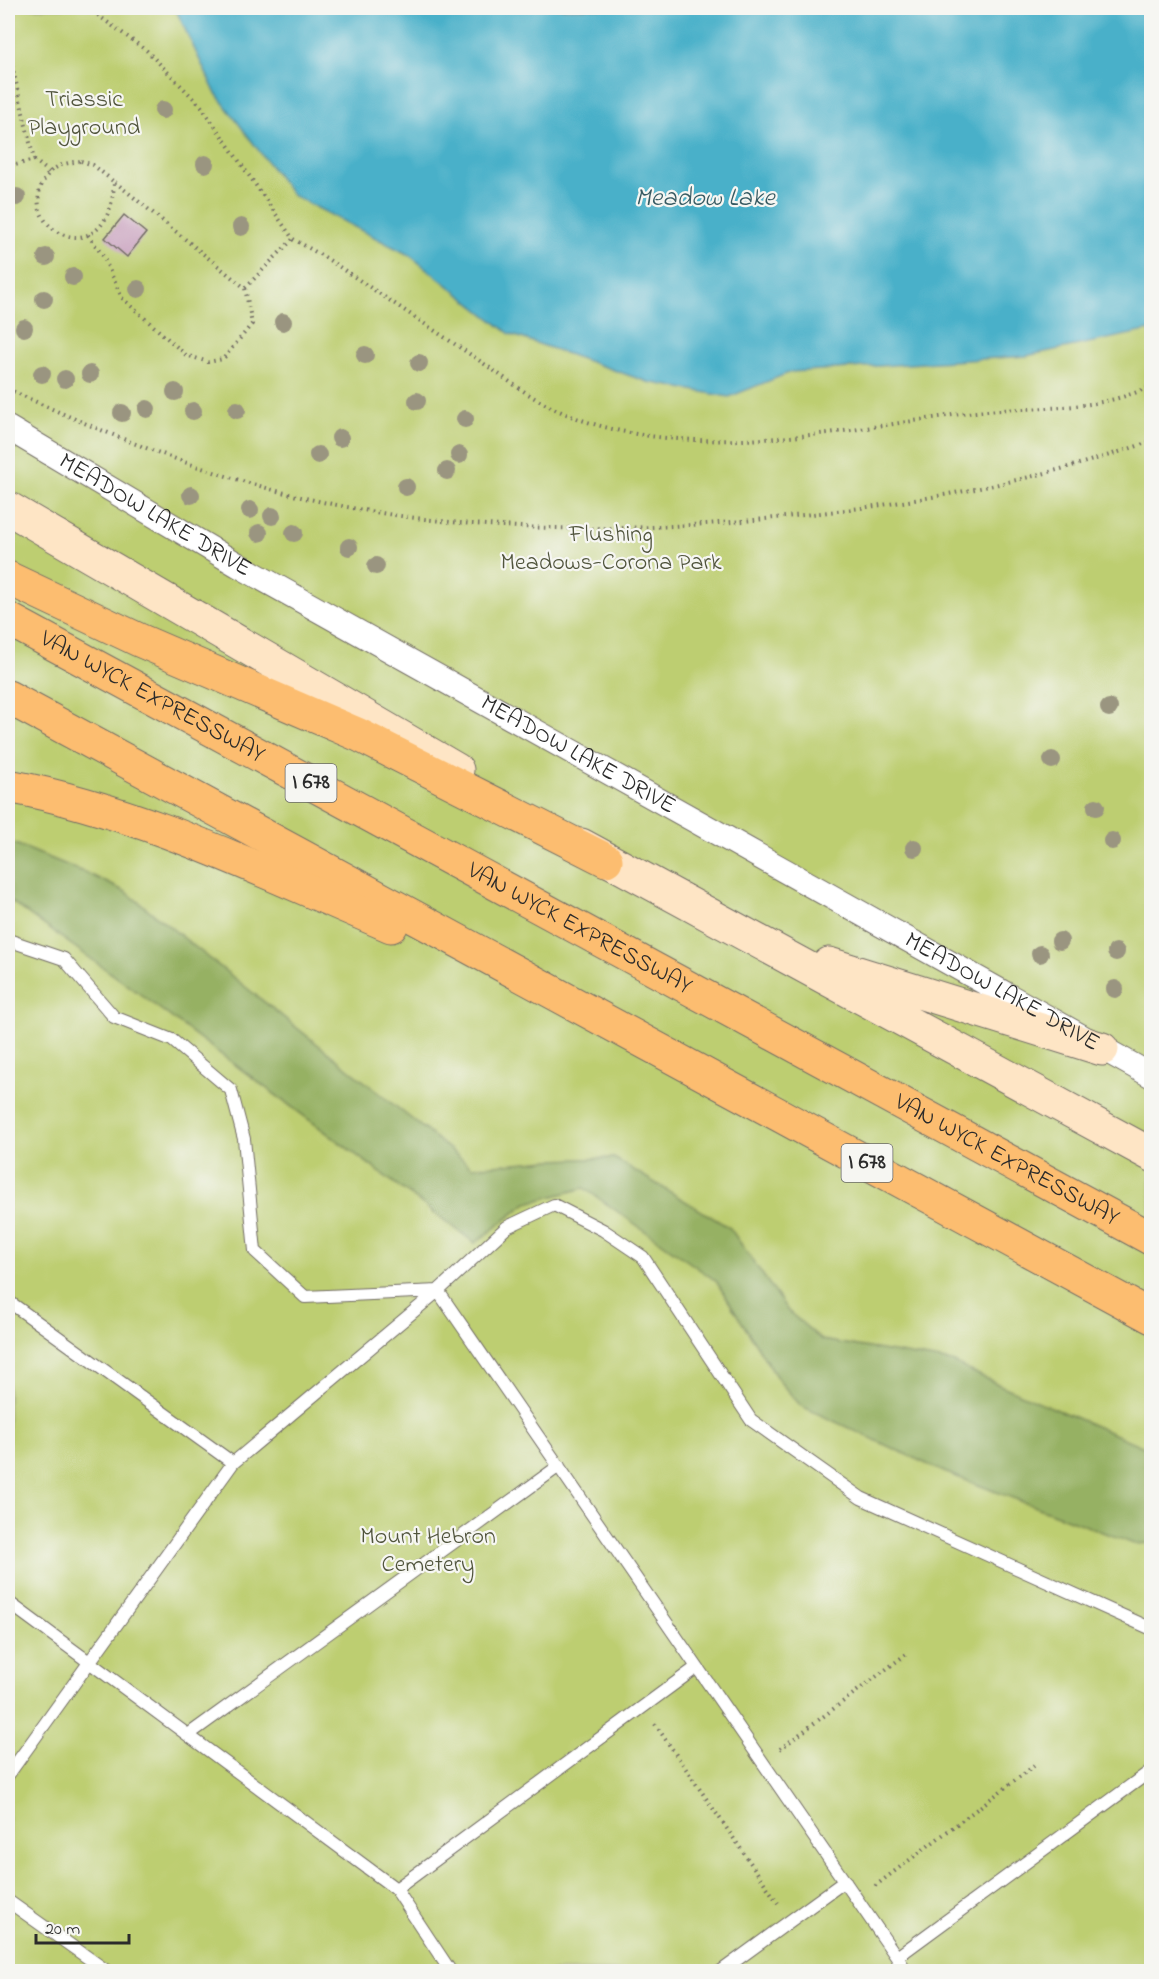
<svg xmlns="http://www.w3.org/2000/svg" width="1159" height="1979" font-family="'Indie Flower',sans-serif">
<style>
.green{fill:#bdce71;stroke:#747c4e;stroke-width:1.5}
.forest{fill:#96b163;stroke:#606e47;stroke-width:1.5}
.water{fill:#4ab0c9;stroke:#3a6e7a;stroke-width:1.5}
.building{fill:#c59aba}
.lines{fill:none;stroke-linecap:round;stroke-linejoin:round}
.lane-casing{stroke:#726c65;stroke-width:14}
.street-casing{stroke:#726c65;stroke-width:26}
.secondary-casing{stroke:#726c65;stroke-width:35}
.highway-casing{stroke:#726c65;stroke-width:35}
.path{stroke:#726c65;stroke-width:4;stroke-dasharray:1.5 4.5;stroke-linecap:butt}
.lane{stroke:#fff;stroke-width:12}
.street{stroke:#fff;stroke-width:24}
.secondary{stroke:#fee5c5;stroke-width:33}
.highway{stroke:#fcbd6f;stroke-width:33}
.tree{fill:#9a9580}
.labels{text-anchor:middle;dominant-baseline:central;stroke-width:4.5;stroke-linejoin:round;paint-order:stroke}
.shield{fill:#f6f6f2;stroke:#686867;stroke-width:1.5}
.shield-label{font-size:22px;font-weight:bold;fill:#2b2b2b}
.park-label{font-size:24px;fill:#50543c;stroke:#f6f6f2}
.street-label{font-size:24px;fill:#2b2b2b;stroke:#f6f6f2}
.water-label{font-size:26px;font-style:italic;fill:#365a62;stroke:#f6f6f2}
</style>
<rect width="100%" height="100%" fill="#f6f6f2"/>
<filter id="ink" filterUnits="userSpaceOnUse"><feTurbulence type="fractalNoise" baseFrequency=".0167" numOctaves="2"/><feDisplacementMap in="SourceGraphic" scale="12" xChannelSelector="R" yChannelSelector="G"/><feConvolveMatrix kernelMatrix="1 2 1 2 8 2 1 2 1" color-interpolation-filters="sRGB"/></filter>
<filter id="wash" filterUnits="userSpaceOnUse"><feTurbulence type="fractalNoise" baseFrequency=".008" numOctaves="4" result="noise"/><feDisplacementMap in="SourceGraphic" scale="24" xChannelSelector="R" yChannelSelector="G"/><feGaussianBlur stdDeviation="1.35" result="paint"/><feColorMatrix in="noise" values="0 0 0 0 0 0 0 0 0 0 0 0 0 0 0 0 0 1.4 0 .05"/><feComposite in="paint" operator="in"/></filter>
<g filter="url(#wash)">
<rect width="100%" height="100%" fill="#f5e5d2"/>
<path class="green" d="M 8,8 L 1151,8 L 1151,1971 L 8,1972 Z"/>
<path class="forest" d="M 8,841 L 89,874 L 126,892 L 472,1167 L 549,1160 L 614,1158 L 730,1228 L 788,1311 L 822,1340 L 952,1362 L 1002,1386 L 1151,1450 L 1151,1543 L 1134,1544 L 944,1472 L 801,1406 L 779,1381 L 716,1281 L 584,1188 L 527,1203 L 475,1243 L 133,989 L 8,899 Z"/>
<path class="water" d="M 175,8 L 1151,8 L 1151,330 L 1026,356 L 791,372 L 729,397 L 648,382 L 510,334 L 409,255 L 292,195 L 215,92 Z"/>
<g id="blocks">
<path class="building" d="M 124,215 L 146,233 L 127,257 L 105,238 Z"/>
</g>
</g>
<g filter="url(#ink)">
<use href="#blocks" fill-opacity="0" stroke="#726c65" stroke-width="1.5"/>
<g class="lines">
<defs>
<path id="lane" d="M 8,940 L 64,959 L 114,1017 L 172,1040 L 231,1090 L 244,1139 L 255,1251 L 305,1297 L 438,1291
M 438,1291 L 907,1972
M 8,1301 L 233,1463
M 8,1602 L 396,1889
M 188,1735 L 559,1466
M 8,1775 L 233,1463 L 438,1291 L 507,1227 L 554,1205 L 603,1230 L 643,1257 L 751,1420 L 861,1498 L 1152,1629
M 8,1901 L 108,1972
M 897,1957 L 1152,1770
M 451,1972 L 396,1889 L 697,1667
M 720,1972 L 845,1881"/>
<g id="street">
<path id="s1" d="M 8,428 L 238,565 L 1152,1076"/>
</g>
<path id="secondary" d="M 8,508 L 457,770
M 581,845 L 1152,1155
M 829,964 L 1102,1049"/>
<g id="highway">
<path d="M 8,578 L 139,640 L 359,735 L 606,860"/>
<path id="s2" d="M 8,619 L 1152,1239"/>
<path d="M 8,697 L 1152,1317"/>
<path d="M 8,786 C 142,811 266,873 391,926"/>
</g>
</defs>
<use href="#lane" class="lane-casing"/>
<use href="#street" class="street-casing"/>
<use href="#secondary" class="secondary-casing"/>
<use href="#highway" class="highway-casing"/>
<path class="path" d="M 88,8 L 147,51 L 201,106 L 293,239 L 326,258 C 376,291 426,325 477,359 C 501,375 526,395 553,408 C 672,466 834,432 960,414 C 1029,404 1084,416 1152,386
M 8,48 L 34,160 L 8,167
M 34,160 L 49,172
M 81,161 L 93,165 L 114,182 C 111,275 17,233 43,182 C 51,166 64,163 81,161 Z
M 115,182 L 245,288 L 293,239
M 88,235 L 103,256 L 122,298 L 186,355 L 208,362 L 223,359 L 252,324 L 245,288
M 8,389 C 103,433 199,472 301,497 C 463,536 630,534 794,516 C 916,503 1035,482 1152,441
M 655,1724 L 778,1903
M 780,1749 L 909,1652
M 875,1886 L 1034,1766"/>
<use href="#lane" class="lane"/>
<use href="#street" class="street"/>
<use href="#secondary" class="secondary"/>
<use href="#highway" class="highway"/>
</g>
<g class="tree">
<circle cx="163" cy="110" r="9"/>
<circle cx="205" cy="164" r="9"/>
<circle cx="17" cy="197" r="9"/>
<circle cx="241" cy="227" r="9"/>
<circle cx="46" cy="257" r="9"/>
<circle cx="73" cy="277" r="9"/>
<circle cx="138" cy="289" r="9"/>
<circle cx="44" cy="299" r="9"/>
<circle cx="283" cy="322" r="9"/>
<circle cx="24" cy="328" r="9"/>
<circle cx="365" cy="355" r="9"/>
<circle cx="419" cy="363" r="9"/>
<circle cx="42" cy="374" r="9"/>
<circle cx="90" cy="374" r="9"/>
<circle cx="65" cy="379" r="9"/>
<circle cx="175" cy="392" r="9"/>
<circle cx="417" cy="401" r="9"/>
<circle cx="147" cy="409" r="9"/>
<circle cx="237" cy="410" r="9"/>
<circle cx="193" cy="411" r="9"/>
<circle cx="122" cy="413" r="9"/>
<circle cx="465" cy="419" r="9"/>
<circle cx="340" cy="438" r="9"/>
<circle cx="318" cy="455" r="9"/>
<circle cx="459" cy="455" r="9"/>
<circle cx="447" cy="471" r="9"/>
<circle cx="406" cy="487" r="9"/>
<circle cx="191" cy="495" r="9"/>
<circle cx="250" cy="510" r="9"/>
<circle cx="272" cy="516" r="9"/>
<circle cx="259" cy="533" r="9"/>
<circle cx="294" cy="533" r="9"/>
<circle cx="349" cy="547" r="9"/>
<circle cx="376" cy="566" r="9"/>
<circle cx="1109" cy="708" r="9"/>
<circle cx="1052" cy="760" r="9"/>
<circle cx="1096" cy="807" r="9"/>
<circle cx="1112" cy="841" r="9"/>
<circle cx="914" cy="848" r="9"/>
<circle cx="1060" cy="941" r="9"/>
<circle cx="1116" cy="952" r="9"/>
<circle cx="1040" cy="954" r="9"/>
<circle cx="1115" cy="989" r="9"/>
</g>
</g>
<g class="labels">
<g class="shield">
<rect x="285.5" y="764" width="51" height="38" rx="4.5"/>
<rect x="841.5" y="1144" width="51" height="38" rx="4.5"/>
</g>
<g class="shield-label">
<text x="311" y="783">I 678</text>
<text x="867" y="1163">I 678</text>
</g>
<g class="park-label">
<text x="84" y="100">Triassic<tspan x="84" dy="28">Playground</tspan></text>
<text x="611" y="535">Flushing<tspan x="611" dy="28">Meadows-Corona Park</tspan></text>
<text x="428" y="1537">Mount Hebron<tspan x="428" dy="28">Cemetery</tspan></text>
</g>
<g class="street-label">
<text stroke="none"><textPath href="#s1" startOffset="171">MEADOW LAKE DRIVE</textPath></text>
<text stroke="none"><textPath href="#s2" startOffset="164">VAN WYCK EXPRESSWAY</textPath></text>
<text stroke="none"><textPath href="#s1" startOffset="657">MEADOW LAKE DRIVE</textPath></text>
<text stroke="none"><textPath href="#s2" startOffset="650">VAN WYCK EXPRESSWAY</textPath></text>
<text stroke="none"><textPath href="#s1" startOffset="1143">MEADOW LAKE DRIVE</textPath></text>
<text stroke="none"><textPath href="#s2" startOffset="1136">VAN WYCK EXPRESSWAY</textPath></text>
</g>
<g class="water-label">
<text x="705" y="199">Meadow Lake</text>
</g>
</g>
<rect width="1159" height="1979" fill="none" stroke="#f6f6f2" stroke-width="30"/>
<path d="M36 1934v9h93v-9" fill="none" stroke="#2b2b2b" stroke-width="3"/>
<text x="45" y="1934" font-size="18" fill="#2b2b2b" stroke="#f6f6f2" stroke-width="4.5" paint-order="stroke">20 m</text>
</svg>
